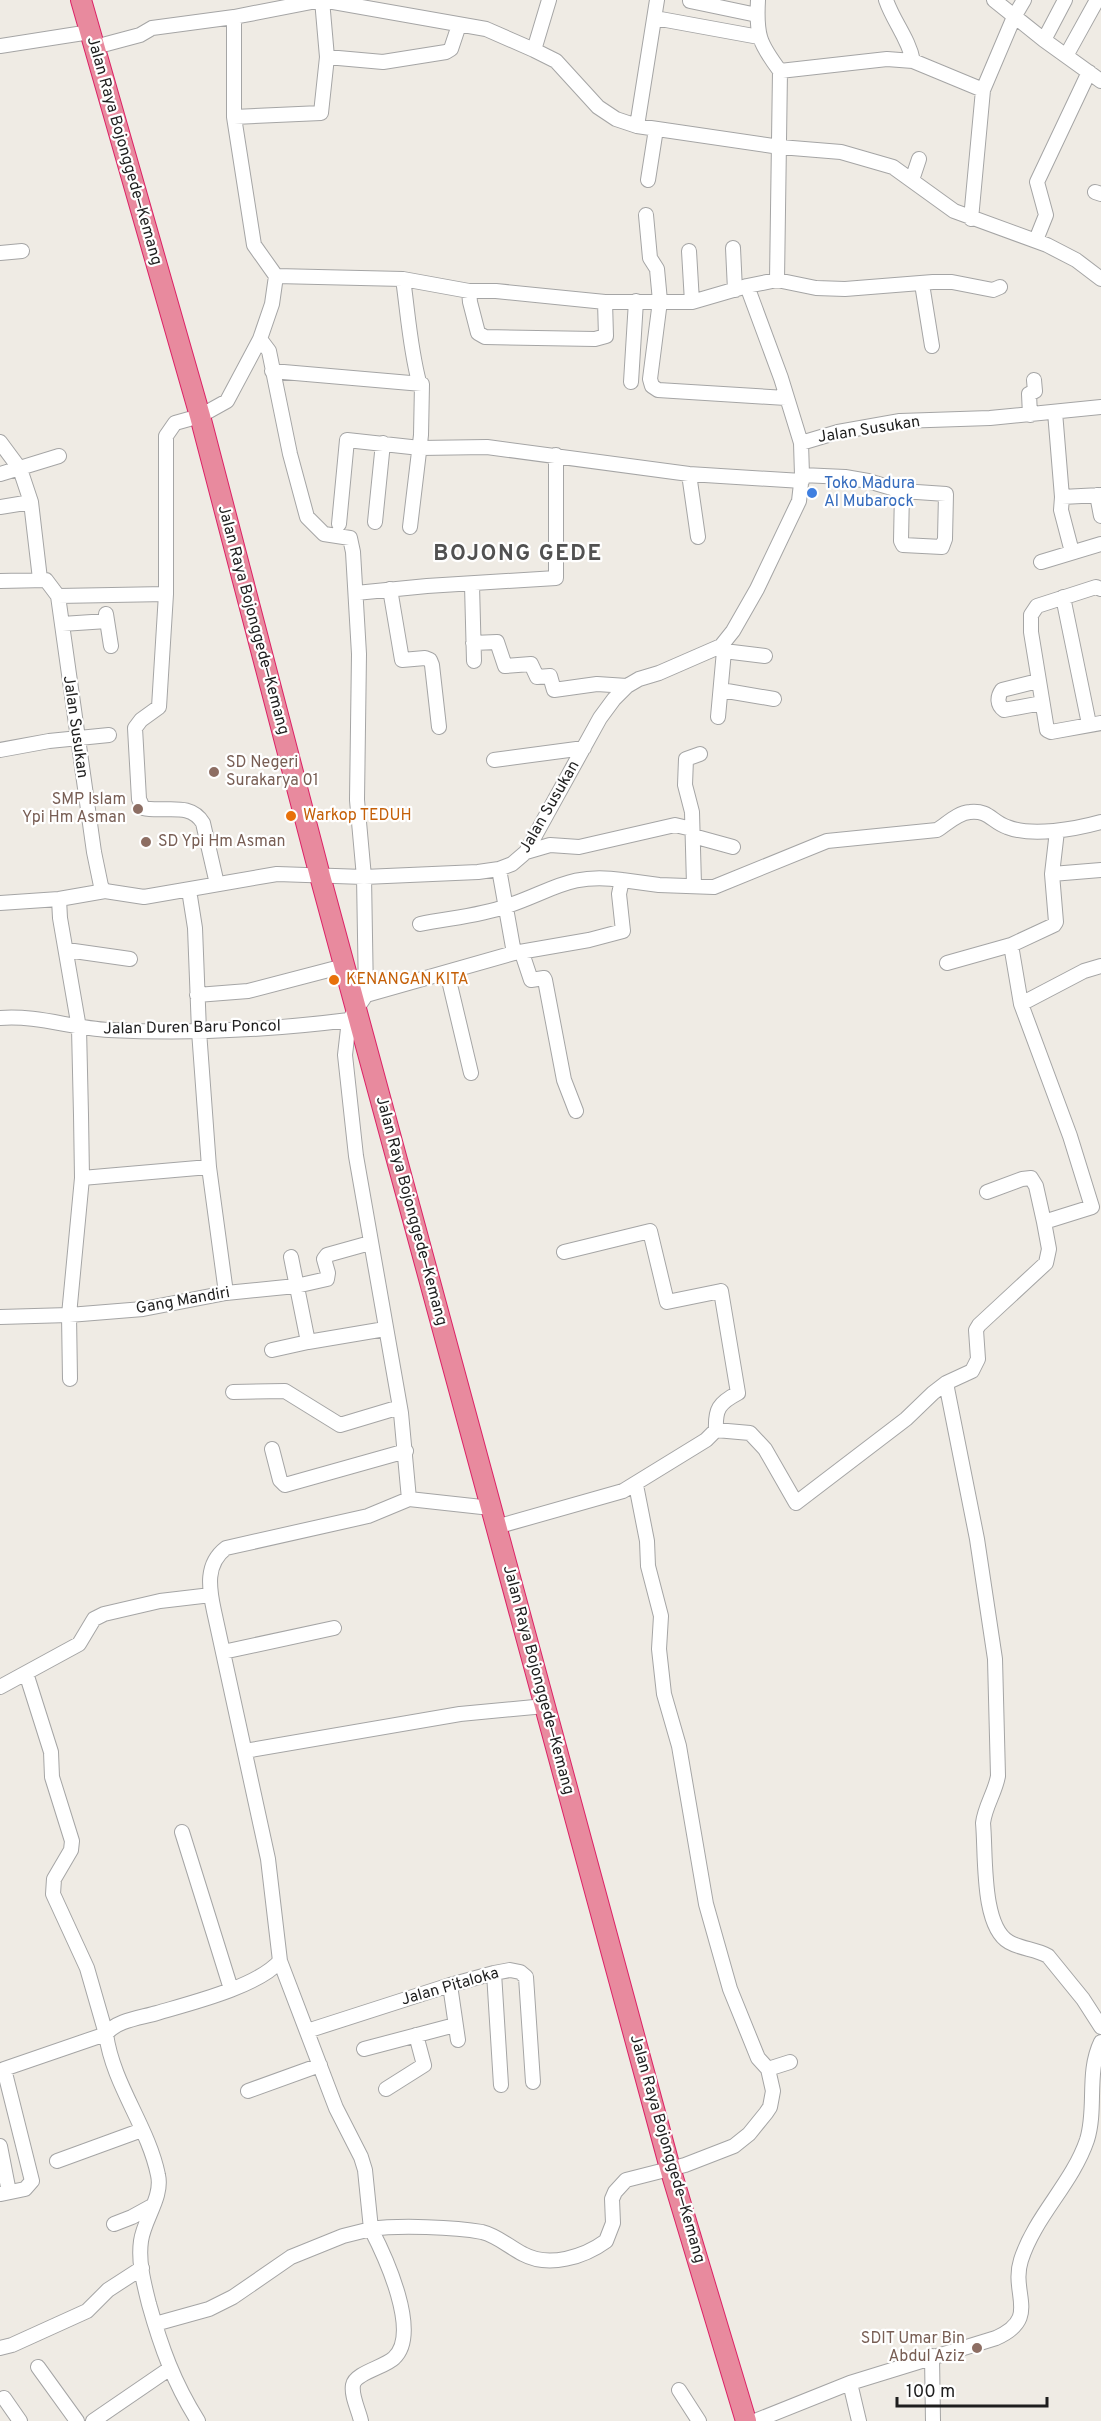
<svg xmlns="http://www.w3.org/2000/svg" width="1101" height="2421" font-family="Overpass,sans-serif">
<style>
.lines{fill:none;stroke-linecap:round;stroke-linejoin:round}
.minor-casing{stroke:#a5a5a5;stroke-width:16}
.highway-casing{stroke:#dc2266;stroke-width:22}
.minor{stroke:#fff;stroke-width:14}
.highway{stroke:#e88a9e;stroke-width:20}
.shop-dot{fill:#3f7fe0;stroke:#fff;stroke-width:2}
.education-dot{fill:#8d6e63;stroke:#fff;stroke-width:2}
.food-dot{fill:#e8710a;stroke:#fff;stroke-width:2}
.labels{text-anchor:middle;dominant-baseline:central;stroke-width:4.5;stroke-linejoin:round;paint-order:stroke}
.street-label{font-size:16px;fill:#1e1e1e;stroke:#fff}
.shop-label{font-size:16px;fill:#366cbe;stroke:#fff;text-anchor:start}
.education-label{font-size:16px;fill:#785e54;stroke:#fff;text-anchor:start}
.food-label{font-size:16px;fill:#c56008;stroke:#fff;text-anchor:start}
.district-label{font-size:22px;font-weight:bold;letter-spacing:1.5px;fill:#515151;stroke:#fff}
</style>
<rect width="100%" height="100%" fill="#efebe4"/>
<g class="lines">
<defs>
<path id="minor" d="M 758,0 C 756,35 759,43 780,71 L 777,280
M 886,0 C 893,21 909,39 913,61
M 994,0 L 1044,40 L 1101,81
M 690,1 L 757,15
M 655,18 L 759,37
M 1044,40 L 1065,0
M 0,46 L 90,32
M 95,47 L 140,35 L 152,28 L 234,17 L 322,0 L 486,29 L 534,50 L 556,61 L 598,107 L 616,119 L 637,126 L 780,147 L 841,152 L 893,167 L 954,211 L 1047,245 L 1076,260 L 1101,279
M 534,50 L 549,0
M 1066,56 L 1097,0
M 327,57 L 383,62 L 446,52 L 451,49 L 459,25
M 780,71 L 887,59 L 913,61 L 983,90
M 234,117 L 321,113 L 327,57 L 322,0
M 637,126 L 657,0
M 648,180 L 656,129
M 912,180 L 919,159
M 1095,192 L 1101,194
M 646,215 L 650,258 L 657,269 L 660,301 L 650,379 L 652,386 L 658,390 L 786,398
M 971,219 L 983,90 L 1014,17 L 1024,0
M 1036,240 L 1046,215 L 1037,182 L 1089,72
M 733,248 L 735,290
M 689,251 L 692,302
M 0,253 L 22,251
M 276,276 L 403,279 L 469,291 L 496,291 L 605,302 L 692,302 L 747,286 L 777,280 L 816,288 L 845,289 L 933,282 L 952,282 L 993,290 L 1000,287
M 403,279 C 408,314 410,348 419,382
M 922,284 L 932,346
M 747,286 L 781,378 L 801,443
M 469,291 L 470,302 L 478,333 L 485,337 L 595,339 L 606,336 L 605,302
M 272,371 L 422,384 L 421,435 L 410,527
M 631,382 L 636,301
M 1055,412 L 1062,497
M 1030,415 L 1029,394 L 1035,391 L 1034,380
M 0,442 L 20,469 L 31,502 L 40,579
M 0,474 L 59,456
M 689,474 L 698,537
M 802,475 L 845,477 L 868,481 L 902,491 L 946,494 L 945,539 L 942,547 L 903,545 L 901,541 L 902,491
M 1097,495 L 1101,516
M 0,507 L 31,502
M 375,522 L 383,443
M 339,524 L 347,440 L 420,448 L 487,447 L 689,474 L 802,481
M 1072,552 L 1061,510 L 1062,497 L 1101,495
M 1041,562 L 1101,544
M 0,581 L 46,580 L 58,596 L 94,852 L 101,886 L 105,891 L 144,897 L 277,874 L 364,877 L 478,872 L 499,869 L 512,864 L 526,852 L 600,718 L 614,699 L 627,686 L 639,679 L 659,673 L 721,646 L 733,631 L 757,589 L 799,501 L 802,475 L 801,443 L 838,432 L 900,421 L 990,418 L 1101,407
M 472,585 L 474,661
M 390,589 L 402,660 L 425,658 L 430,660 L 432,665 L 439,727
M 1101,589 L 1096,587 L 1037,606 L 1031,615 L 1031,632 L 1047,730 L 1051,732 L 1101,723
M 356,593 L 427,586 L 556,578 L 556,455
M 58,596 L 166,594
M 1063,597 L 1089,724
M 106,614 L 111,646
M 62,624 L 107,621
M 473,643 L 497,642 L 505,666 L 531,664 L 537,677 L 550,676 L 554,690 L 597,684 L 627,686
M 724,651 L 765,656
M 1038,681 L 1002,690 C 997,697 997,705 1004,710 L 1042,703
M 721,690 L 774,699
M 718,717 L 724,651 L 721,646
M 0,750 L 49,741 L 109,735
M 494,760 L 584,748
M 693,836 L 733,847
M 526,852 L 550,845 L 579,847 L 675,825 L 692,829
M 499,869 L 514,953
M 1052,874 L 1101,870
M 217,884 L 203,823 C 190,801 164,813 143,808 L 139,799 L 135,728 L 141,720 L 159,707 L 166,594 L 166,436 L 175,423 L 200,416 L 227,401 L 260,339 L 272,304 L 276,276 L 254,245 L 234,117 L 234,17
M 694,885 L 692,812 L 685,785 L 686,759 L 700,754
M 189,890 L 195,928 L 199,1031 L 209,1167
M 59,899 L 60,918 L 79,1028 L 81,1115 L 82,1178 L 69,1315 L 70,1379
M 0,903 L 59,899 L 105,891
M 420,924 C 449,918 480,916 507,906 C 552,891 571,872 622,880
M 1011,945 L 1021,1004 L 1084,971 L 1101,966
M 67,950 L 130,959
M 522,953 L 531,980 L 544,978 L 545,980 L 564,1080 L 576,1111
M 947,963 L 1011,945 L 1054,925 L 1056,922 L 1052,874 L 1057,831
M 447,972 L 471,1073
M 197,995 L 248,991 L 344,966
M 366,995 L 514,953 L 589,940 L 623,931 L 619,894 L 622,880 L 659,885 L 714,887 L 827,841 L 937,830 C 947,824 957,813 970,812 C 989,810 992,822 1007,827 C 1032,837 1076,829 1101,822
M 0,1018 C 38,1015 71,1028 109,1030 C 189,1034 270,1030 349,1020
M 82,1178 L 209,1167 L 226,1293
M 987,1192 L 1022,1179 L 1031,1178 L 1036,1186 L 1044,1222
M 291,1257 L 308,1342 L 385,1329
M 0,1317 L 69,1315 L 143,1309 L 226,1293 L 296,1286 L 327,1279 L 328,1273 L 324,1259 L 327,1255 L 370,1243
M 272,1350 L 308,1342
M 946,1383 L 977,1539 L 995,1659 L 998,1776 C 995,1793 985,1806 983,1823 C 986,1853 981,1926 1009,1942 C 1021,1949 1036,1949 1048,1956 L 1083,1999 L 1101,2027
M 233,1392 L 285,1391 L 340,1425 L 400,1407
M 716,1430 L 750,1433 L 765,1449 L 796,1503 L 906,1419 L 933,1393 L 946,1383 L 972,1371 L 978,1359 L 976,1330 L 979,1325 L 1046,1263 L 1049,1249 L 1044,1222 L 1092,1207 L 1070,1136 L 1021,1004
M 272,1449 L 280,1480 L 285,1485 L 406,1451
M 409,1499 L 491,1508
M 496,1527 L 623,1491 L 706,1440 L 716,1430 C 715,1409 719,1403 738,1393 L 721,1291 L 667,1302 L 650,1231 L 564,1252
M 223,1652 L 334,1628
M 0,1687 L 79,1644 L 94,1619 L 104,1614 L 160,1601 L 211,1595
M 245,1751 L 460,1714 L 545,1706
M 182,1832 L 231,1989
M 494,1973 L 501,2085
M 450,1985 L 458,2040
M 307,2031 L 450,1985 L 494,1973 L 510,1970 L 520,1972 L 526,1977 L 533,2082
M 364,2049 L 455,2025
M 768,2069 L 790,2062
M 386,2089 L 424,2065 L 416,2035
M 248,2091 L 320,2065
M 0,2146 L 9,2192
M 57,2161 L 142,2130
M 1,2194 L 25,2189 L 32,2181 L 4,2069 L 106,2034 L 87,1968 L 53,1894 L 54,1879 L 71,1850 L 72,1841 L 52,1777 L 51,1752 L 26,1673
M 114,2224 L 132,2217 L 152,2206
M 155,2324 L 209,2309 L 233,2297 L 291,2257 L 343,2236 L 371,2229 L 365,2170 L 361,2157 L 336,2108 L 280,1961
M 0,2348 L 12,2345 L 87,2311 L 108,2290 L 142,2268
M 932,2356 L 933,2421
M 38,2367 L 77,2421
M 850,2383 L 859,2421
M 679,2390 L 699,2421
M 4,2398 L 20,2421
M 93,2421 L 169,2369
M 198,2421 C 174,2383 161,2347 149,2304 C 144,2284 138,2262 141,2241 C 144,2219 163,2197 158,2175 C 148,2126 113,2085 106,2034 C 117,2020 140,2018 157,2013 C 191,2003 257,1987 280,1961 L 268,1859 L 214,1611 C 209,1588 205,1564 226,1548 L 368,1516 L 409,1499 L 401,1413 L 356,1156 L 345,1055 L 349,1020 L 366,995 L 364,877 L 357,800 L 359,654 L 353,552 L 350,538 L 324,534 L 307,517 L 290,454 L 269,351 L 260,339
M 361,2421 C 359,2411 351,2396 353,2385 C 355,2373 385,2367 394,2358 C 421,2333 385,2256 371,2229 C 398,2225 455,2227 482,2232 C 498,2236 509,2247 523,2254 C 549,2268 584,2257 606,2241 L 613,2223 L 612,2199 L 615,2192 L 626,2180 L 685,2165 L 734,2146 L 749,2134 L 766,2113 L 770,2107 L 773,2091 L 768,2069 L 758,2058 L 730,1989 L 706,1904 L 679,1746 L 664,1694 L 659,1649 L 661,1616 L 648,1566 L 647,1541 L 636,1485
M 755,2421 L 850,2383 L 996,2338 C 1041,2318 1010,2294 1021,2260 C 1035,2216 1072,2184 1087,2140 C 1097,2108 1086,2073 1101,2042"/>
<path id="highway" d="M 81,0 L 200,416 L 320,876 L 670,2168 L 746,2421"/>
</defs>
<use href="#minor" class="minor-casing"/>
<use href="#highway" class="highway-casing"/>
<use href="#minor" class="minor"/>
<use href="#highway" class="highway"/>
</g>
<circle class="shop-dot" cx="812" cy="493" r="6"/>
<g class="education-dot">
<circle cx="214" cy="772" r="6"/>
<circle cx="138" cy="809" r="6"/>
<circle cx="146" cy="842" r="6"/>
<circle cx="977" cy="2348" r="6"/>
</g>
<g class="food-dot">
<circle cx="291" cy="816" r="6"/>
<circle cx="334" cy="980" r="6"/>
</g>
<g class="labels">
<g class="street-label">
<text transform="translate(124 151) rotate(74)">Jalan Raya Bojonggede—Kemang</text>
<text transform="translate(869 430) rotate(-9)">Jalan Susukan</text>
<text transform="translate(253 620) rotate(75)">Jalan Raya Bojonggede—Kemang</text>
<text transform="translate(75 727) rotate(82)">Jalan Susukan</text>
<text transform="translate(550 807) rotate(-60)">Jalan Susukan</text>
<text transform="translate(192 1028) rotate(-1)">Jalan Duren Baru Poncol</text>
<text transform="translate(411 1211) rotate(75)">Jalan Raya Bojonggede—Kemang</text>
<text transform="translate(183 1301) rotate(-10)">Gang Mandiri</text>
<text transform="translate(538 1680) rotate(75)">Jalan Raya Bojonggede—Kemang</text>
<text transform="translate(450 1987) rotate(-16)">Jalan Pitaloka</text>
<text transform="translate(667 2149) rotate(74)">Jalan Raya Bojonggede—Kemang</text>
</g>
<g class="shop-label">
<text x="824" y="484">Toko Madura<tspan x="824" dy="18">Al Mubarock</tspan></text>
</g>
<g class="education-label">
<text x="226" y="763">SD Negeri<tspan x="226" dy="18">Surakarya 01</tspan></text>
<text x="126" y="800" text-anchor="end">SMP Islam<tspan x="126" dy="18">Ypi Hm Asman</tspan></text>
<text x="158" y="842">SD Ypi Hm Asman</text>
<text x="965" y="2339" text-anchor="end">SDIT Umar Bin<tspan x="965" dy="18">Abdul Aziz</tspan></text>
</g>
<g class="food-label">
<text x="303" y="816">Warkop TEDUH</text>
<text x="346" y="980">KENANGAN KITA</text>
</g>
<g class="district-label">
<text x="518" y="554">BOJONG GEDE</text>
</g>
</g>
<path d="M897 2397v9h150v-9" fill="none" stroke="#1e1e1e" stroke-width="3"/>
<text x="906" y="2397" font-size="18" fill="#1e1e1e" stroke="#ffffff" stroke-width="4.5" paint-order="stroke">100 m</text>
</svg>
